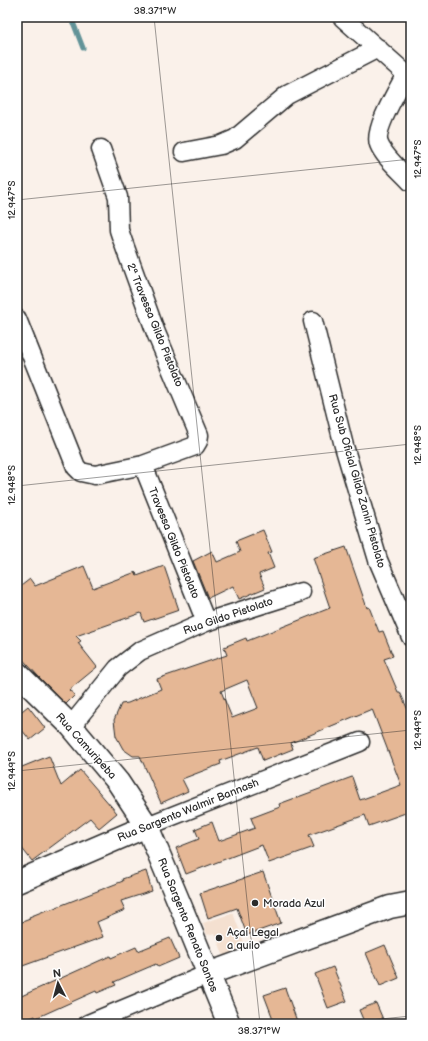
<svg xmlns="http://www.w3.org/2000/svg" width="428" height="1041" font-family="'Balsamiq Sans',sans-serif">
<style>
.built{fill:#f4e0d0}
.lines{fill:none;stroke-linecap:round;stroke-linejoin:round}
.stream{stroke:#629398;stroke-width:5}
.building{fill:#e5b795;stroke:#2b2b2b;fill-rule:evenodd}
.street-casing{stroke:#2b2b2b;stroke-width:21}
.secondary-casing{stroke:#2b2b2b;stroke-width:25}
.street{stroke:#fff;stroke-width:18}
.secondary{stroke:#fff;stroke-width:22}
.ticks{fill:none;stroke:#2b2b2b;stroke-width:1;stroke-opacity:0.45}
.poi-dot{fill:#2b2b2b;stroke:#fff;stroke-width:1.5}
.labels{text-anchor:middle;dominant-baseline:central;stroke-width:3;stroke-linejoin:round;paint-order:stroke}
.street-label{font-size:11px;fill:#2b2b2b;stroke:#fff}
.poi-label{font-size:11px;fill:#2b2b2b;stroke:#fff;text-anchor:start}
.neatline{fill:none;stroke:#2b2b2b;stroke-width:1.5}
.ticks-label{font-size:10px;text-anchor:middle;fill:#2b2b2b}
</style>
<rect width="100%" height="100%" fill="#faf1ea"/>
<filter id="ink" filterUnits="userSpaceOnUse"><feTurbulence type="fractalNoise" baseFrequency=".025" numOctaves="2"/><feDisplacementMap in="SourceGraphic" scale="8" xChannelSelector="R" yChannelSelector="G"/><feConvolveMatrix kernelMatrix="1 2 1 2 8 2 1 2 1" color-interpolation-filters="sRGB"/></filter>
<g filter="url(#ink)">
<path class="built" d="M 233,913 L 245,945 L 224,957 L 215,933 L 207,935 L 203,923 Z"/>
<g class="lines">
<path class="stream" d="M 71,17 L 83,48"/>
</g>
<path class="building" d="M 263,530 L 272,552 L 268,553 L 274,568 L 259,574 L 265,588 L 239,599 L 233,586 L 208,598 L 193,561 L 212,551 L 217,562 L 240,552 L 236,541 Z
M 346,547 L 367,608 L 369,607 L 379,632 L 383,631 L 393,656 L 384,659 L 398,692 L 400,692 L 411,717 L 411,811 L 369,826 L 365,815 L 309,835 L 314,847 L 269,863 L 262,845 L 186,874 L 176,848 L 199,839 L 195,829 L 212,822 L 219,841 L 255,828 L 251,818 L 280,807 L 279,804 L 352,777 L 360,800 L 401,785 L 372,709 L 291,743 L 293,749 L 263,761 L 258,747 L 220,761 L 221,764 L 182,779 L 188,791 L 161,803 L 140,756 L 133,756 L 123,749 L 116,736 L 114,720 L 121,704 L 128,703 L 161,689 L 157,679 L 227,655 L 224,647 L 246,638 L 247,641 L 330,608 L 313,558 ZM 247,680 L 258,708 L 232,718 L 221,691 Z
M 84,566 L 93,588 L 136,572 L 137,576 L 164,566 L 179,610 L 144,622 L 141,613 L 76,636 L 81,641 L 78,643 L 97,667 L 69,690 L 75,695 L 66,704 L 38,676 L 17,653 L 17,589 L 30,579 L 35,586 Z
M 28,706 L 45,728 L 30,740 L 17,724 L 17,715 Z
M 49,756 L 61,786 L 80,770 L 117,813 L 99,828 L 90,818 L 32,861 L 17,842 L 17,769 Z
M 146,871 L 152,891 L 121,901 L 125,910 L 97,922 L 103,937 L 17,968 L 17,924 L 30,919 L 29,917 L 49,909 L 49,910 L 123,881 L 122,879 Z
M 263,872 L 281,923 L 247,935 L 237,908 L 208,918 L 200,893 Z
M 170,938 L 179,958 L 158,967 L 156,964 L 114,982 L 116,985 L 97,993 L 96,991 L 36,1018 L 35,1016 L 17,1024 L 17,998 L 110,956 L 111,958 L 136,947 L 138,951 Z
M 385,945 L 399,978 L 380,986 L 366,953 Z
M 333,967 L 347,1001 L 328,1008 L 315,974 Z
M 285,988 L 298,1024 L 275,1024 L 264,995 Z
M 376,1003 L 385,1024 L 365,1024 L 359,1010 Z"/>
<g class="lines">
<defs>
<path id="street" d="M 342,17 L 406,74 C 399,88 373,130 379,144 C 384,157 401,171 411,182
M 184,152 L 221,145 L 235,139 L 287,95 L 378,48
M 17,319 L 76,467 L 81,472 L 95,475 L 143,465 L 195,446 L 198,441 L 199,435 L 156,333 L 122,239 L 119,230 L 118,197 L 101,149
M 313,321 L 344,446 L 378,560 L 411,637
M 143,465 L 206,622
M 71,726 L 118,668 L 140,651 L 206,622 L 301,592
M 147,826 L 360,742
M 88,1024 L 208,974"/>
<path id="secondary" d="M 17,673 L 71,726 L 118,782 L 147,826 L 181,907 L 229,1024
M 17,882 L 147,826
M 208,974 L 390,907 L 411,903"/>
</defs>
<use href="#street" class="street-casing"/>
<use href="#secondary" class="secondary-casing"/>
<use href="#street" class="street"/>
<use href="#secondary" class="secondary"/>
</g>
</g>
<path class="ticks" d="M 154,17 L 260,1024M 17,200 L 411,159M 17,486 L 411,444M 17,771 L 411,730M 330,1024 L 411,1016"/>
<g class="poi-dot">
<circle cx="255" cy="903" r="4"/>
<circle cx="219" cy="938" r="4"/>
</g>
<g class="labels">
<g class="street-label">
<text transform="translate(155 325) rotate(68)">2ª Travessa Gildo Pistolato</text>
<text transform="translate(357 481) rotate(74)">Rua Sub Oficial Gildo Zanin Pistolato</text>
<text transform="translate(174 543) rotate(68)">Travessa Gildo Pistolato</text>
<text transform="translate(228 616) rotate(-19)">Rua Gildo Pistolato</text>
<text transform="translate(86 746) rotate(48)">Rua Camuripeba</text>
<text transform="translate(188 810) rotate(-22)">Rua Sargento Walmir Bannash</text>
<text transform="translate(188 925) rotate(68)">Rua Sargento Renato Santos</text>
</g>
<g class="poi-label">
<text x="263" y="903">Morada Azul</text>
<text x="227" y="932">Açaí Legal<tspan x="227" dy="13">a quilo</tspan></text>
</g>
</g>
<rect width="428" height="1041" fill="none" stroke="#fff" stroke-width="44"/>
<g transform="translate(58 983) rotate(354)" stroke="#ffffff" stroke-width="3" paint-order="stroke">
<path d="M0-3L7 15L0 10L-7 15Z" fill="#2b2b2b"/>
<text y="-6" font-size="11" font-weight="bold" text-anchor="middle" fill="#2b2b2b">N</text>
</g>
<rect x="22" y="22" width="384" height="997" class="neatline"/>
<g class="ticks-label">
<text x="155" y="14">38.371°W</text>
<text transform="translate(417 159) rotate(-90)" y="4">12.947°S</text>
<text transform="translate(11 200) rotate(-90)" y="4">12.947°S</text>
<text transform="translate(417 445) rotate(-90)" y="4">12.948°S</text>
<text transform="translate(11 485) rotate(-90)" y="4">12.948°S</text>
<text transform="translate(417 730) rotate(-90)" y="4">12.949°S</text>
<text transform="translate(11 771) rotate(-90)" y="4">12.949°S</text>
<text x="259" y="1034">38.371°W</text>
</g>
</svg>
